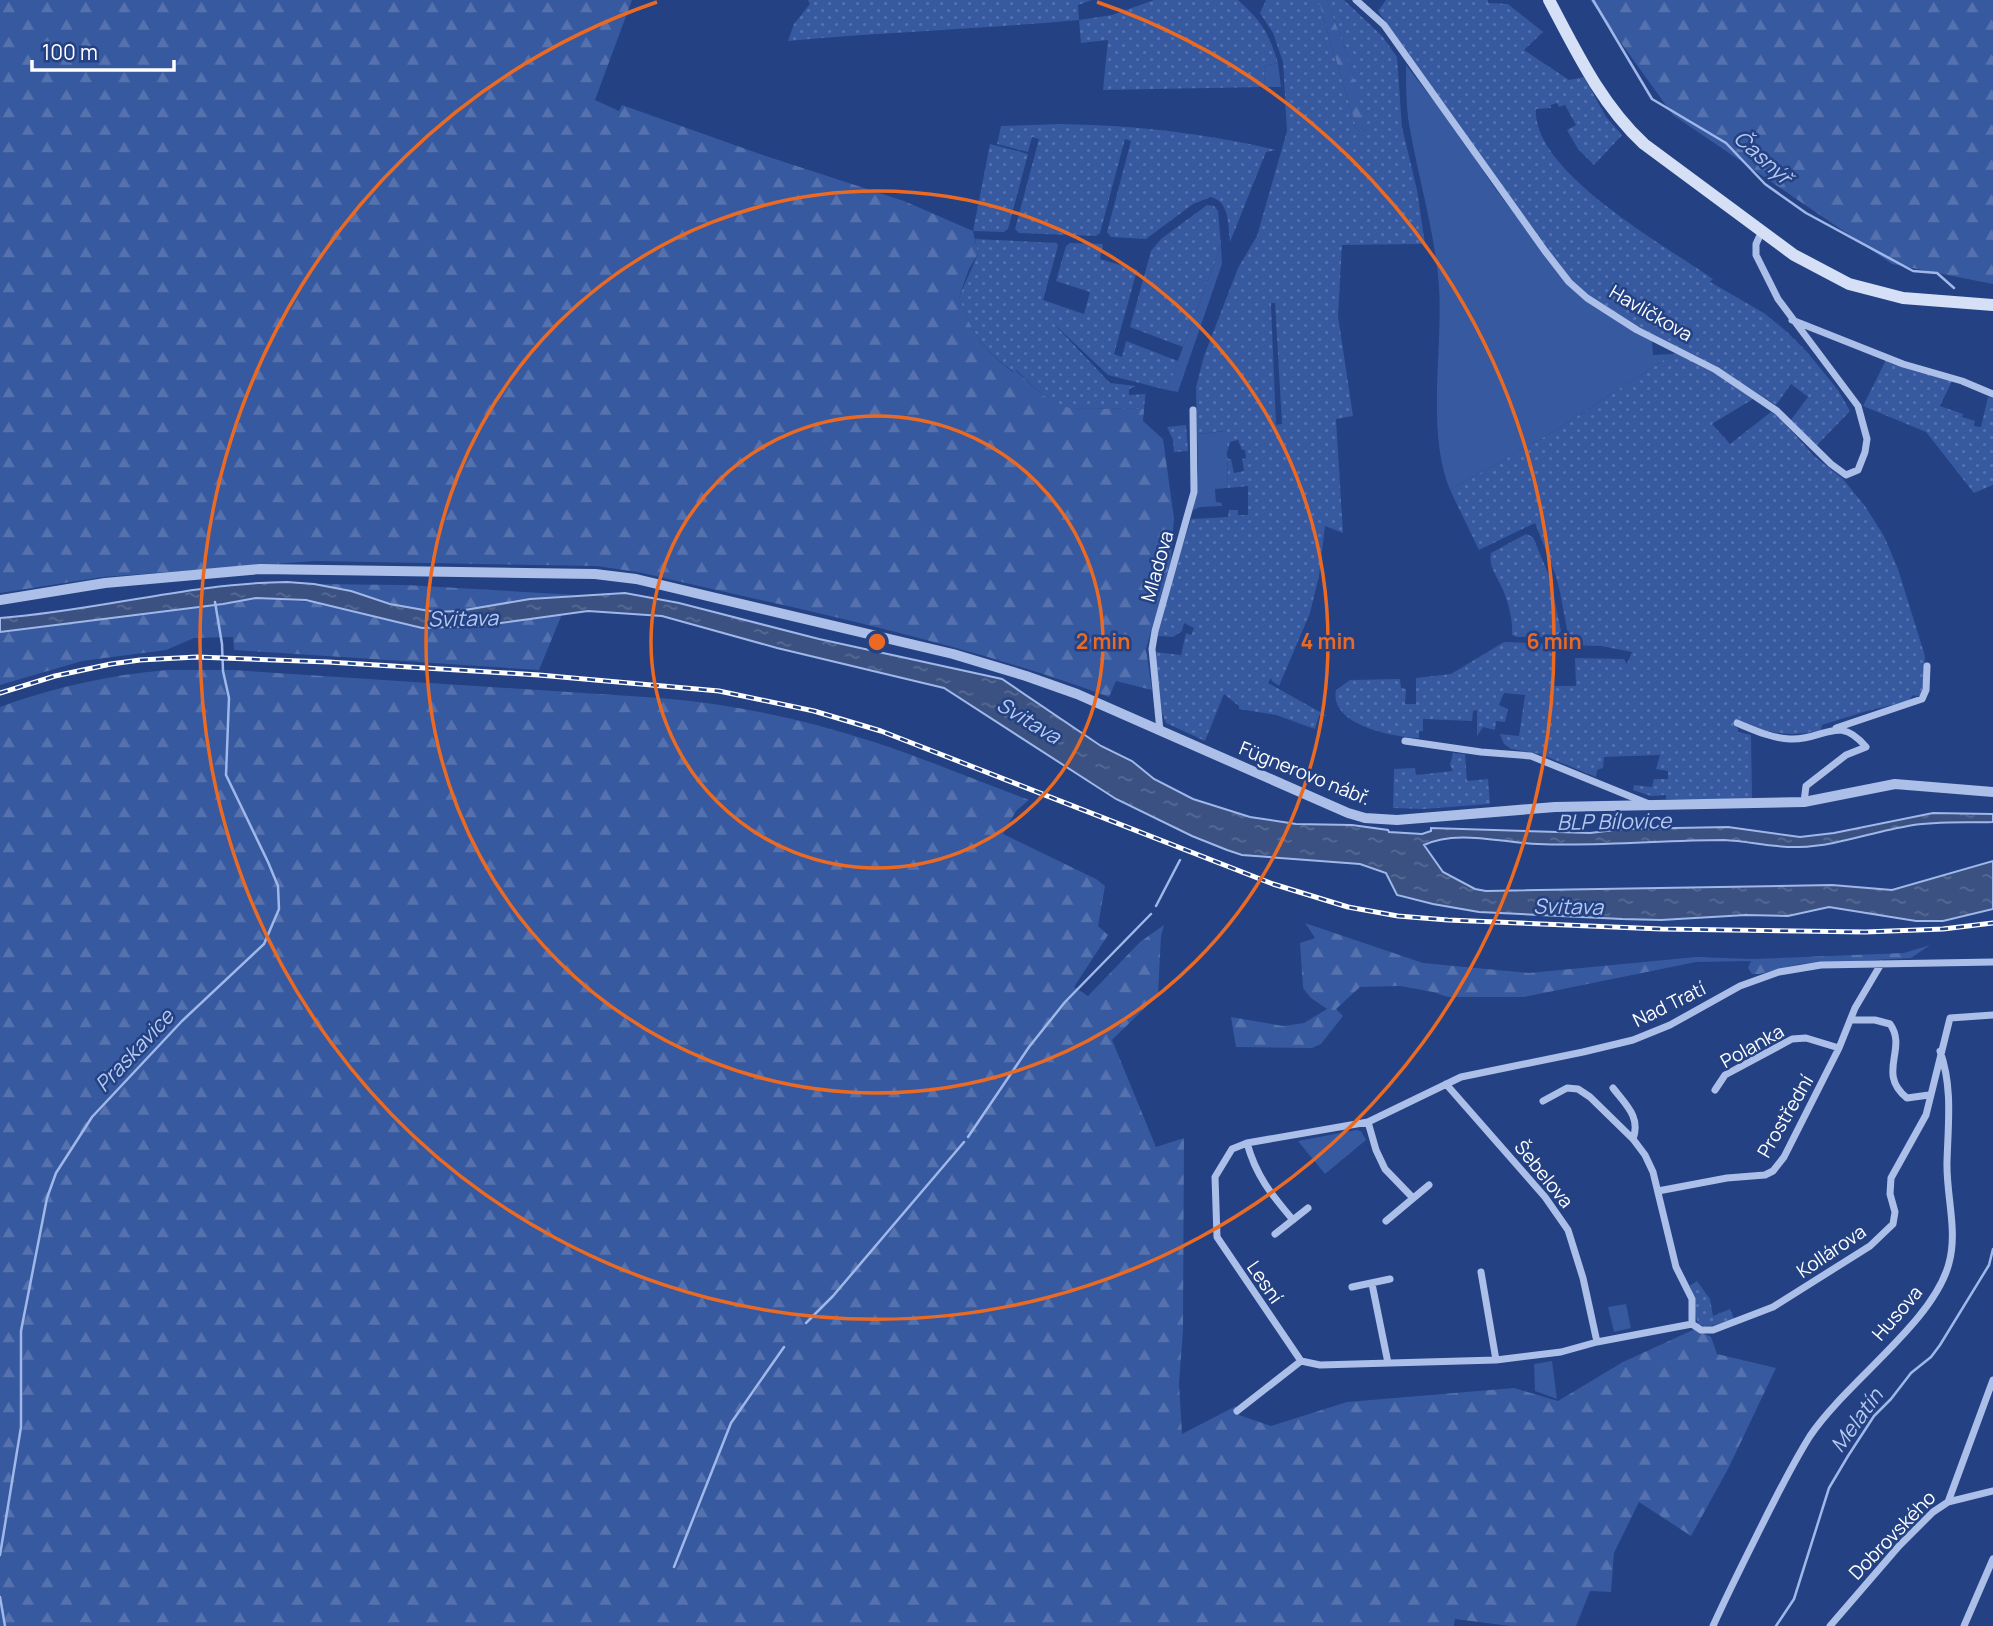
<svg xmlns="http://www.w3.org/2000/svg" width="1993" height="1626" font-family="Manrope,sans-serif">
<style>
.grass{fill:#3759a0}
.forest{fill:url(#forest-firs)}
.park{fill:url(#park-dots);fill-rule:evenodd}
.water{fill:url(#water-ripples);stroke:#9fb8e9;stroke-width:2}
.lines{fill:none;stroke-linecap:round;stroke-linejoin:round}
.stream{stroke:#9fb8e9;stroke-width:2.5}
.minor{stroke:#abbfe8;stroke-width:7}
.tertiary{stroke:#abbfe8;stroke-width:10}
.secondary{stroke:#d5dff6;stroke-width:12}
.rail-casing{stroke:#fff;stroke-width:5}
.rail{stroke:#234183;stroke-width:2.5;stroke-dasharray:8;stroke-linecap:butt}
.ring{fill:none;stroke:#ea6a24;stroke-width:3.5}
.labels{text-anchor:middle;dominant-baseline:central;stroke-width:5;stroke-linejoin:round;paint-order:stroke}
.street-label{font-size:19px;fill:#fff;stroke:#234183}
.water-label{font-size:21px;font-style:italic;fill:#b6c9ef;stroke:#234183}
.centre{fill:#ea6a24;stroke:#234183;stroke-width:3.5}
.ring-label{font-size:21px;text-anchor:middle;font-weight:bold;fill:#ea6a24;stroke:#234183;stroke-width:5;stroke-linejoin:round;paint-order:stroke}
</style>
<defs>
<pattern id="forest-firs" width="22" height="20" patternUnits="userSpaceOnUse" patternTransform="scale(1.75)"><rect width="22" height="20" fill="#3759a0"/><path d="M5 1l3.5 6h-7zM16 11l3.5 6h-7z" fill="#5572ae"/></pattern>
<pattern id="park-dots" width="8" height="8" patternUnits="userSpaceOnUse" patternTransform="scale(1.75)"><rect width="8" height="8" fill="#3759a0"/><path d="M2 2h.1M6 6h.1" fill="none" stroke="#5572ae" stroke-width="1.8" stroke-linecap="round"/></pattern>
<pattern id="water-ripples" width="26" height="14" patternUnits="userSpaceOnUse" patternTransform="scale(1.75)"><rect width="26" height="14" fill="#3b5181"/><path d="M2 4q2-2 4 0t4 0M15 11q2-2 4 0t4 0" fill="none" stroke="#586b94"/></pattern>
</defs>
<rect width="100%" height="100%" fill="#234183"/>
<path class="grass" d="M 1278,63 L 1281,87 L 1265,87 L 1264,66 Z
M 1406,65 L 1454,127 L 1494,187 L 1556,269 L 1652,341 L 1653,355 L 1673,354 L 1553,432 L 1450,490 C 1426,431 1443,351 1439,287 C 1435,230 1417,175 1408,118 C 1406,101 1406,82 1406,65 Z
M 1221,245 L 1222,264 L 1178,392 L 1167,390 Z
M 1226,431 L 1228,488 L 1215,489 L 1216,502 L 1222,503 L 1222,506 L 1200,507 L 1193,510 L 1198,470 L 1197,434 Z
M 1356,1130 L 1361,1131 L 1366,1140 L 1325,1174 L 1298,1141 Z
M 1626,1304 L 1631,1328 L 1614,1332 L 1608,1307 Z
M 1552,1361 L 1557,1399 L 1535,1391 L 1534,1364 Z"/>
<path class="forest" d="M 0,0 L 632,0 L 595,100 L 619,111 L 622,105 L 760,154 L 904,201 L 973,231 L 978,254 L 969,269 L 959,297 C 973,334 981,348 1013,372 L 1015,370 L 1043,395 L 1070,408 L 1144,409 L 1143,421 L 1163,439 L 1174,518 L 1171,560 L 1146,649 L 1152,690 L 1116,681 L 1109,697 C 956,640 796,609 638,572 L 596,566 L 315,561 L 103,577 L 0,593 Z
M 1318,0 L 1327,0 L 1347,54 L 1368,131 L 1357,130 Z
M 1590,0 L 1993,0 L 1993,284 L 1892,264 L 1673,115 Z
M 314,584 L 406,585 L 576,595 L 530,599 L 459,611 L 435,612 L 414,610 L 351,591 Z
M 256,598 L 325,603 L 373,617 L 422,628 L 478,626 L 562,614 L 539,670 L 234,650 L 233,637 L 194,638 L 166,650 L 82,661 L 0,685 L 0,632 L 223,604 Z
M 167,670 L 233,670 L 660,698 C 733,704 804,719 874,742 C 926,759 978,781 1029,800 L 1016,811 L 1003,834 L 1096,879 L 1105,886 L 1098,926 L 1108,935 L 1074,987 L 1088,996 L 1140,942 L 1164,925 L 1161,936 L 1158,995 L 1112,1040 L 1156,1147 L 1184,1138 L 1183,1330 L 1179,1383 L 1182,1434 L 1236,1406 L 1239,1415 L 1271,1426 L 1347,1402 L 1514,1388 L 1558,1401 L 1623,1362 L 1695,1329 L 1711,1337 L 1717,1354 L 1776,1368 L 1728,1469 L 1691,1536 L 1639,1502 L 1614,1553 L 1611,1592 L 1590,1591 L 1576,1626 L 1510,1626 L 1455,1619 L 1454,1626 L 0,1626 L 0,707 C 55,687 109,675 167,670 Z
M 1305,923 L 1423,963 L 1529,973 L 1696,957 L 1752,959 L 1904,953 L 1930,945 L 1911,958 L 1800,964 L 1759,974 L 1752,974 L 1748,968 L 1751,961 L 1696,962 L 1524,997 L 1448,997 L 1433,992 L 1400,986 L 1360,987 L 1336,1009 L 1343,1016 L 1321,1044 L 1312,1048 L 1236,1047 L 1231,1017 L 1283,1026 L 1304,1023 L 1327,1009 L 1311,998 L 1303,988 L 1300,943 L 1315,938 Z"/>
<path class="park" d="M 808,0 L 1092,0 L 1078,5 L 1079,20 L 1112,15 L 1154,0 L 1238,0 C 1262,22 1268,31 1278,63 L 1264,66 L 1265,87 L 1103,90 L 1108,40 L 1081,43 L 1079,20 C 982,29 885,32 788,41 L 794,24 L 810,4 Z
M 1266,0 L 1318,0 L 1357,130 L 1367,131 L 1347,54 L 1327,0 L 1344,0 L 1382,36 L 1397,57 L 1402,127 L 1417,190 L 1425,244 L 1342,245 L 1338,316 L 1353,416 L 1336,419 L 1343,533 L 1325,526 L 1319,576 L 1310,613 L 1279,686 L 1272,681 L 1271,678 L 1268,683 L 1327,716 L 1319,715 L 1315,729 L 1276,715 L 1239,709 L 1239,706 L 1224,694 L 1205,741 L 1166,723 L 1162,713 L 1155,652 L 1181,655 L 1186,633 L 1191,635 L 1194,628 L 1184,623 L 1182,631 L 1173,637 L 1158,636 L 1157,638 L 1160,617 L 1191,519 L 1228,517 L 1229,510 L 1238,510 L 1238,515 L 1248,515 L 1248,486 L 1228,488 L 1227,454 L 1228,459 L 1231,459 L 1234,473 L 1244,471 L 1242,459 L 1246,458 L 1245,450 L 1242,450 L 1238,440 L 1230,442 L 1227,453 L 1225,431 L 1197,434 L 1196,387 L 1204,356 L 1238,268 L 1257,236 L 1287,131 L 1283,62 L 1273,33 L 1260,13 ZM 1271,303 L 1275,303 L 1282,424 L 1276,425 Z
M 1386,0 L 1488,0 L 1488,3 L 1508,4 L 1543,32 L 1524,50 L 1569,80 L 1584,77 L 1606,117 L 1622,135 L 1594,165 L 1578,149 L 1567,130 L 1576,125 L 1565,105 L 1559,107 L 1557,103 L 1551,105 L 1551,108 L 1536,109 C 1532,172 1666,246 1713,279 L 1710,282 L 1764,313 L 1786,331 L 1807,352 L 1838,390 L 1850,411 L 1817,445 L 1791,420 L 1808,397 L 1791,384 L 1776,405 L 1715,367 L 1648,334 L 1587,297 L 1570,279 L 1506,194 L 1378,11 Z
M 1059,124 C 1133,125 1205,133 1276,150 L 1266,152 L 1230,242 C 1228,225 1230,202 1211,197 L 1193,204 L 1146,239 L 1111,237 L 1107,232 L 1131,141 L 1125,139 L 1100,233 L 1096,236 L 1019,233 L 1015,229 L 1039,139 L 1032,137 L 1028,152 L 997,144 L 1001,126 Z
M 990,144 L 1028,154 L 1008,229 L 1004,232 L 973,231 Z
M 1207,205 L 1214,206 L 1218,211 L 1221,245 L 1183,347 L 1130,327 L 1151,251 L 1161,239 Z
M 975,239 L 1057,243 L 1058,246 L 1043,300 L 1084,314 L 1090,292 L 1056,281 L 1066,246 L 1070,243 L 1103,244 L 1100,259 L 1137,270 L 1114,354 L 1122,357 L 1126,341 L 1178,361 L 1167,390 L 1108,375 L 1053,323 L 1110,383 L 1136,386 L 1129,389 L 1129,395 L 1145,394 L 1146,388 L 1144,409 L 1070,408 L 1055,403 L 1043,395 L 1016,370 L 1014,372 C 981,348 973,334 959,297 L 978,254 Z
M 1676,352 L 1723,376 L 1753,399 L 1712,424 L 1730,444 L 1771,412 L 1777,415 L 1814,456 L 1842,478 L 1865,506 L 1884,536 L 1898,569 L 1925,656 L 1922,694 L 1919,696 L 1913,695 L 1909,701 L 1867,711 L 1822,725 L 1821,730 C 1787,739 1767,732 1734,720 L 1733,725 L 1738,728 L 1738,732 L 1751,735 L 1752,799 L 1747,800 L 1666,799 L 1666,795 L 1651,796 L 1633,790 L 1634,785 L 1652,787 L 1654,779 L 1668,779 L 1668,771 L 1656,769 L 1660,755 L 1604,757 L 1603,768 L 1597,770 L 1596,777 L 1540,754 L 1511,749 L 1504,744 L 1500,734 L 1519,736 L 1525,695 L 1504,693 L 1499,705 L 1508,709 L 1505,722 L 1496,721 L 1495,730 L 1483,727 L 1477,736 L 1477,710 L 1473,711 L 1472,721 L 1423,719 L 1423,731 L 1419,731 L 1419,738 C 1393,737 1329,725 1336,690 L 1350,680 L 1400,679 L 1401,688 L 1406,689 L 1405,704 L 1416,704 L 1416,678 L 1451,674 L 1504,642 L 1555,644 L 1553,686 L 1576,686 L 1575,658 L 1624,659 L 1627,664 L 1632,652 L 1601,646 L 1563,645 L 1568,635 L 1560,592 L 1556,576 L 1535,523 L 1479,550 L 1450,490 L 1553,432 Z
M 1886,360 L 1952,381 L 1940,406 L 1963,414 L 1962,417 L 1975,421 L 1974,426 L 1981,427 L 1988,397 L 1993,398 L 1993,485 L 1974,493 L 1926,432 L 1863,406 Z
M 1186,425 L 1188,451 L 1174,452 L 1173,440 L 1167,427 Z
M 1526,534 L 1533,537 L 1550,578 L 1561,631 L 1556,637 L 1517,637 L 1512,635 C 1513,620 1509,605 1503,590 C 1498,578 1488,566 1491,553 Z
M 1453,753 L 1465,754 L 1467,781 L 1488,779 L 1490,804 L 1423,809 L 1393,808 L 1394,769 L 1415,768 L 1416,775 L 1453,771 L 1450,765 Z
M 1697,1281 L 1710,1299 L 1713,1316 L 1730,1309 L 1734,1319 L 1711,1326 L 1699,1325 C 1693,1314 1696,1300 1690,1286 Z"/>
<path class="water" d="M 287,582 L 314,584 L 351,591 L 390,604 L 435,612 L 459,611 L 530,599 L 625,593 L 679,603 L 819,639 L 1002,679 L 1101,746 L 1132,761 L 1154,779 L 1193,799 L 1250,817 L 1296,824 L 1352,825 L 1388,830 L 1389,832 L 1422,834 L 1431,831 L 1431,828 L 1590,833 L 1623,829 L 1728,827 L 1800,837 L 1834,833 L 1933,813 L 1993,814 L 1993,822 C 1965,823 1936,821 1908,826 C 1872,832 1836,846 1799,847 C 1774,848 1749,841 1724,840 C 1662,840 1600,847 1538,844 C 1502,843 1457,829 1424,845 L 1443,872 L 1475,889 L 1486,891 L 1832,885 L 1892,890 L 1993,861 L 1993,909 L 1943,921 L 1916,921 L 1829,907 L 1788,916 L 1746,915 L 1661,920 L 1622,919 L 1479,912 L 1433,904 L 1397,895 L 1386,873 L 1360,864 L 1242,855 L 1227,850 L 1192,836 L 1116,799 L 944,688 L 777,648 L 662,616 L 588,611 L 478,626 L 422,628 L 306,600 L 256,598 L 223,604 L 0,632 L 0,618 C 96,611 191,583 287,582 Z"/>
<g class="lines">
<path class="stream" d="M 1593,0 L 1652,99 L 1726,143 L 1765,184 L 1806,213 L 1913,271 L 1937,273 L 1954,288
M 1156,906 L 1180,860
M 968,1137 L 1029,1047 L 1065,1002 L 1151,914
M 806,1323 L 833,1296 L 964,1142
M 0,1555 L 21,1427 L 21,1331 L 47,1198 L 56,1173 L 92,1117 L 182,1021 L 264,944 L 279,909 L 278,886 L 268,862 L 226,775 L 229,698 L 223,671 L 222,644 L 215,602
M 674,1567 L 731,1423 L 784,1347
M 0,1597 L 5,1626
M 1776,1626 L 1794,1599 L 1829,1488 L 1848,1456 L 1874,1416 L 1891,1399 L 1911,1373 L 1931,1357 L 1940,1345 L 1989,1265 L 1993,1249"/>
<path class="minor" d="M 1356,0 L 1384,25 L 1545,251 L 1569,282 L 1587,298 L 1637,330 L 1716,370 L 1777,411 L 1831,464 L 1846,475 L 1858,470 L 1865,452 L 1867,439 L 1858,406 L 1778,299 L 1756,255 L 1756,244 L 1762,231
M 1792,320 L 1903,364 L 1962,381 L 1993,394
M 1737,723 C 1754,730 1771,738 1790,739 C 1824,741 1838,713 1866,747 L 1846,755 L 1806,786 L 1804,802
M 1836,728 L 1922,699 L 1926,690 L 1927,666
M 1160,731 L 1152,649 L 1155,631 L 1194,492 L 1193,410
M 1405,741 L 1481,752 L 1531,756 L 1649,804
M 1851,1020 L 1875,1020 L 1890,1024 C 1908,1049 1876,1073 1907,1098 L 1929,1095
M 1446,1084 L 1545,1197 L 1568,1230 L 1583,1278 L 1597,1342
M 1613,1088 C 1626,1105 1641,1117 1633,1139
M 1715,1090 L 1725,1075 L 1792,1039 L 1806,1038 L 1839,1048 L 1855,1008 L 1881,964
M 1543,1101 L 1567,1088 L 1578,1089 L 1590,1097 L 1633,1139 L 1645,1155 L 1653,1172 L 1676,1267 L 1692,1299 L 1692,1324
M 1368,1122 L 1376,1150 L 1385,1169 L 1413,1198
M 1247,1143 C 1256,1176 1271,1194 1293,1220
M 1658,1191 L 1727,1178 L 1765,1175 L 1773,1171 L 1784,1157 L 1839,1048
M 1386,1221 L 1429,1185
M 1275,1234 L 1308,1208
M 1481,1272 L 1496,1360
M 1372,1284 L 1388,1363
M 1352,1287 L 1390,1279
M 1692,1324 L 1597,1342 L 1561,1352 L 1496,1360 L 1320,1365 L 1301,1361 L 1217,1237 L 1215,1177 L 1232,1149 L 1247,1143 L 1368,1122 L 1461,1077 L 1583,1052 L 1633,1040 L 1670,1025 L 1740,986 L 1779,972 L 1821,965 L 1993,962
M 1692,1324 L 1701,1330 L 1713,1330 L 1773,1307 L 1870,1246 L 1893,1224 L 1895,1212 L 1890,1194 L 1891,1178 L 1926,1115 L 1950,1018 L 1993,1015
M 1237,1411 L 1301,1361
M 1948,1502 L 1993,1380
M 1713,1626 C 1727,1595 1742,1565 1757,1535 C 1774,1501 1790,1468 1810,1436 C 1846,1382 1934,1322 1949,1263 C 1958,1230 1946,1195 1947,1162 C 1948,1124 1953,1088 1940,1051
M 1830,1626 L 1899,1546 L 1933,1512 L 1948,1502 L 1993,1491
M 1964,1626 L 1993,1559"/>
<path class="tertiary" d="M 0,600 L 105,583 L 260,569 L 595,574 L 636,579 L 953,654 L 1026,676 L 1077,694 L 1348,813 L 1365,818 L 1397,820 L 1555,807 L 1804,802 L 1895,784 L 1993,792"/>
<path class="secondary" d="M 1549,0 C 1576,51 1601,104 1644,144 L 1794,255 L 1849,284 L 1903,298 L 1993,305"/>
<defs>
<path id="rail" d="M 0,693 L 55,676 L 111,664 L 140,660 L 197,657 L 328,662 L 539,675 L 719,691 L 814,711 L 881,731 L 1273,884 L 1348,907 L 1398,916 L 1448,920 L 1661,929 L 1865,932 L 1943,929 L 1993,923"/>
</defs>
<use href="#rail" class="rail-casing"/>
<use href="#rail" class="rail"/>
</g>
<g class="ring">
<circle cx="877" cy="642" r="226"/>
<circle cx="877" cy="642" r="451"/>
<path d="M1097 2A677 677 0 1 1 657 2"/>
</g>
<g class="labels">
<g class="street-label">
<text transform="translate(1651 313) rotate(30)">Havlíčkova</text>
<text transform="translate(1157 566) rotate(-74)">Mladova</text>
<text transform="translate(1305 773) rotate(22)">Fügnerovo nábř.</text>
<text transform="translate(1669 1004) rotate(-26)">Nad Tratí</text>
<text transform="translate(1752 1046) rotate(-29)">Polanka</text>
<text transform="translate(1785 1116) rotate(-60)">Prostřední</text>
<text transform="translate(1544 1174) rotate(51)">Šebelova</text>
<text transform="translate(1831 1251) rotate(-34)">Kollárova</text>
<text transform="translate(1265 1282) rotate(55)">Lesní</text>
<text transform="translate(1897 1313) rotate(-49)">Husova</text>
<text transform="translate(1892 1535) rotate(-46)">Dobrovského</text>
</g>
<g class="water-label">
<text transform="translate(1763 157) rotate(42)">Časnýř</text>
<text transform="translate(463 618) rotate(-1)">Svitava</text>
<text transform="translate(1029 720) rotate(31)">Svitava</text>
<text transform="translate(1614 821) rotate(-1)">BLP Bílovice</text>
<text transform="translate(1568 906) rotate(1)">Svitava</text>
<text transform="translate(134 1050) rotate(-47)">Praskavice</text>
<text transform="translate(1856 1420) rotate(-54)">Melatín</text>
</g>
</g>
<circle cx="877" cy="642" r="10" class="centre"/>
<g class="ring-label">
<text x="1103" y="649">2 min</text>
<text x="1328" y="649">4 min</text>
<text x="1554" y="649">6 min</text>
</g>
<path d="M32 60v10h142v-10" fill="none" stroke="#ffffff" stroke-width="3.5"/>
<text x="42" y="60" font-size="21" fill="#ffffff" stroke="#234183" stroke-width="5" paint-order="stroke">100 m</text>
</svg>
